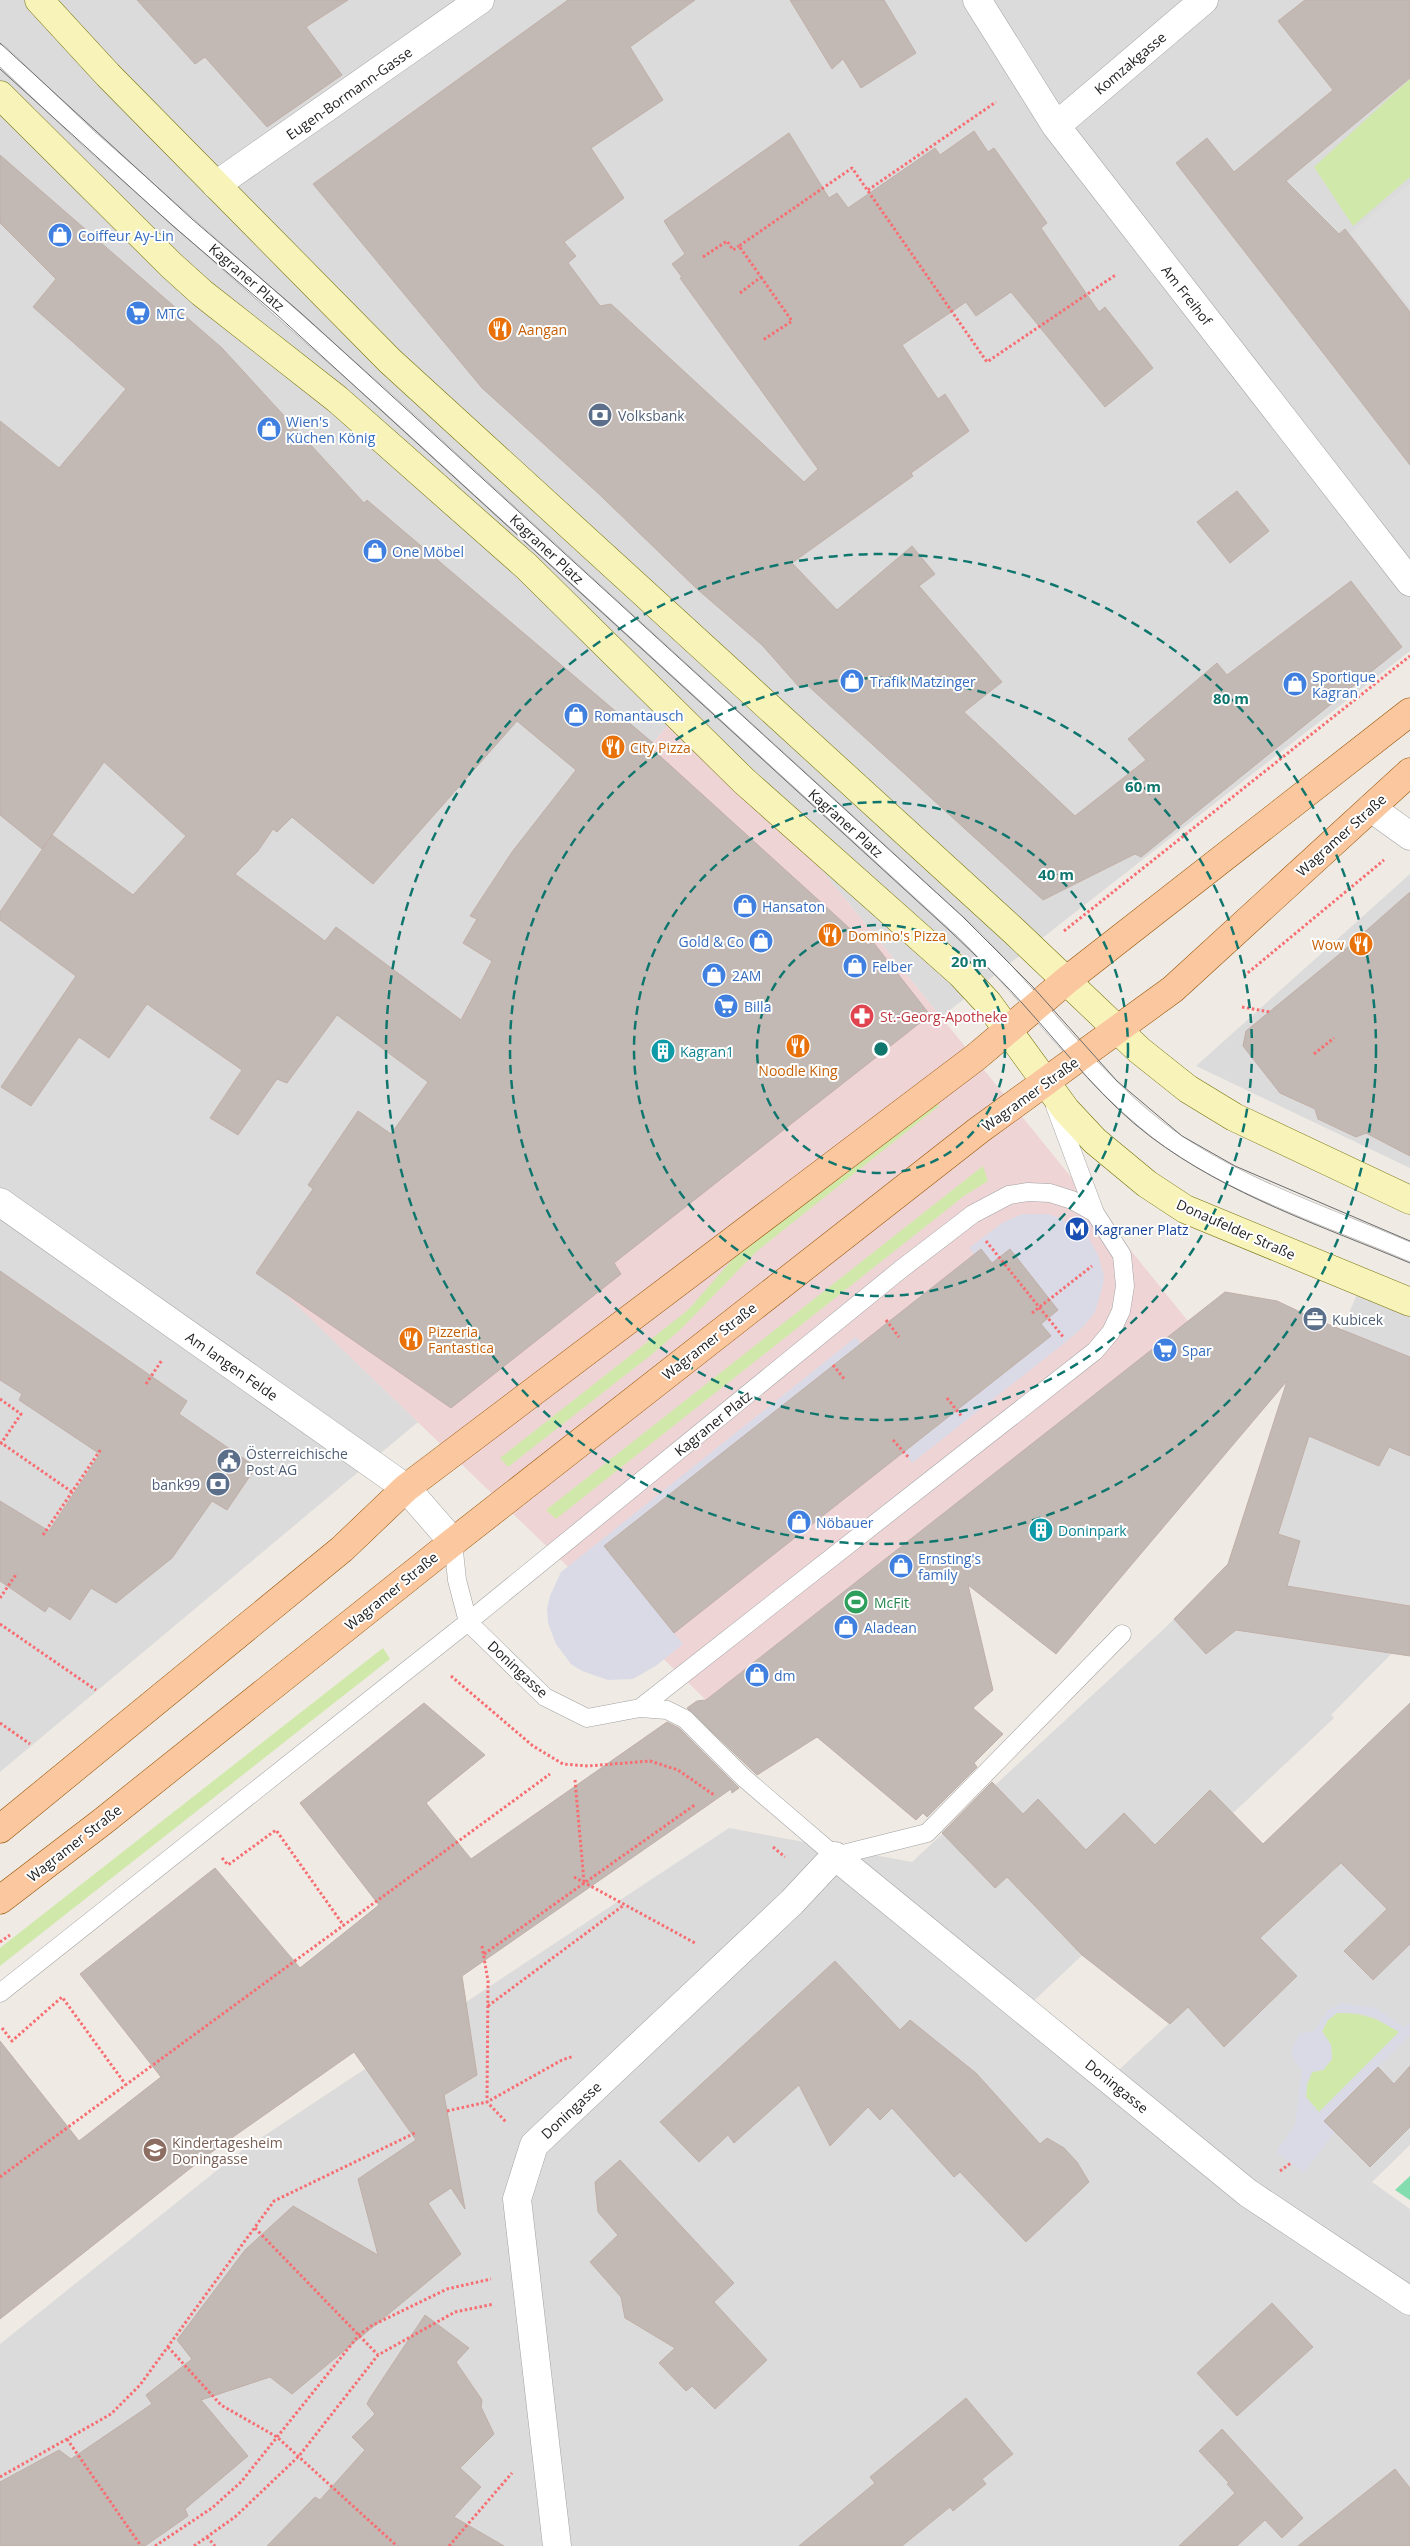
<svg xmlns="http://www.w3.org/2000/svg" width="1410" height="2546" font-family="'Open Sans',sans-serif">
<style>
.residential{fill:#dcdbdb}
.commercial{fill:#efd4d6}
.grass{fill:#d1e8ab}
.pitch{fill:#84ddaf}
.parking{fill:#dedede}
.plaza{fill:#d9dae5;fill-rule:evenodd}
.building{fill:#c3b9b4;stroke:#c0afa7;fill-rule:evenodd}
.lines{fill:none;stroke-linecap:round;stroke-linejoin:round}
.service-casing{stroke:#a2a2a2;stroke-width:19}
.minor-casing{stroke:#a2a2a2;stroke-width:29}
.tertiary-casing{stroke:#a2a2a2;stroke-width:29}
.secondary-casing{stroke:#737107;stroke-width:29}
.primary-casing{stroke:#955203;stroke-width:29}
.path{stroke:#f76d71;stroke-width:3;stroke-dasharray:2.5 2.5;stroke-linecap:butt}
.service{stroke:#fff;stroke-width:18}
.minor{stroke:#fff;stroke-width:28}
.tertiary{stroke:#fff;stroke-width:28}
.secondary{stroke:#f8f3b9;stroke-width:28}
.primary{stroke:#fac79e;stroke-width:28}
.tram{stroke:#6c6c6c;stroke-width:1}
.ring{fill:none;stroke:#0f766e;stroke-width:2.5;stroke-dasharray:9 6}
.labels{text-anchor:middle;dominant-baseline:central;stroke-width:4;stroke-linejoin:round;paint-order:stroke}
.street-label{font-size:14px;fill:#1e1e1e;stroke:#fff}
.shop-label{font-size:14px;fill:#366cbe;stroke:#fff;text-anchor:start}
.food-label{font-size:14px;fill:#c56008;stroke:#fff;text-anchor:start}
.service-label{font-size:14px;fill:#4e5e75;stroke:#fff;text-anchor:start}
.health-label{font-size:14px;fill:#be3a42;stroke:#fff;text-anchor:start}
.culture-label{font-size:14px;fill:#0d838f;stroke:#fff;text-anchor:start}
.transit-label{font-size:14px;fill:#164399;stroke:#fff;text-anchor:start}
.leisure-label{font-size:14px;fill:#27864d;stroke:#fff;text-anchor:start}
.education-label{font-size:14px;fill:#785e54;stroke:#fff;text-anchor:start}
.centre{fill:#0f766e;stroke:#fff;stroke-width:2.5}
.ring-label{font-size:15px;text-anchor:middle;font-weight:bold;fill:#0f766e;stroke:#fff;stroke-width:4;stroke-linejoin:round;paint-order:stroke}
</style>
<rect width="100%" height="100%" fill="#efeae4"/>
<path class="residential" d="M 0,0 L 1410,0 L 1410,651 L 941,1017 L 686,703 L 653,743 L 492,961 L 424,1088 L 285,1292 L 418,1422 L 0,1772 Z
M 1410,874 L 1410,1168 L 1196,1066 Z
M 1358,1292 L 1410,1312 L 1410,1635 L 1331,1715 L 1334,1718 L 1024,2010 L 1109,2079 L 1376,1831 L 1410,1864 L 1410,2145 L 1372,2182 L 1410,2209 L 1410,2546 L 0,2546 L 0,2344 L 241,2151 L 729,1828 L 912,1862 L 1166,1627 L 1218,1575 L 1263,1581 L 1342,1330 Z"/>
<path class="commercial" d="M 686,703 L 1188,1321 L 706,1700 L 284,1293 L 424,1088 L 492,961 L 653,743 Z"/>
<path class="grass" d="M 1410,79 L 1410,177 L 1353,226 L 1314,167 Z
M 933,1097 L 939,1106 L 757,1251 L 681,1329 L 651,1355 L 508,1467 L 500,1458 L 688,1310 L 746,1244 Z
M 983,1166 L 988,1181 L 964,1196 L 556,1519 L 546,1510 Z
M 383,1648 L 390,1659 L 0,1966 L 0,1948 Z
M 1337,2013 C 1362,2013 1378,2018 1400,2032 L 1319,2113 L 1306,2097 L 1307,2084 L 1312,2072 L 1323,2070 L 1332,2059 L 1331,2045 L 1322,2031 L 1328,2020 Z"/>
<path class="pitch" d="M 1410,2176 L 1410,2200 L 1395,2190 Z"/>
<path class="parking" d="M 1410,183 L 1410,307 L 1350,233 Z"/>
<path class="plaza" d="M 1022,1214 L 1048,1214 L 1060,1218 L 1088,1236 L 1098,1255 L 1104,1276 L 1103,1285 L 1095,1312 L 1083,1327 L 1067,1341 L 912,1463 L 893,1440 L 975,1255 L 969,1248 L 1002,1223 Z
M 856,1337 L 872,1358 L 616,1561 L 683,1644 L 657,1665 L 633,1679 L 608,1680 L 582,1671 L 571,1664 L 556,1644 L 548,1623 L 547,1609 L 550,1596 L 561,1572 Z
M 1343,2003 L 1376,2008 L 1404,2027 L 1410,2022 L 1410,2035 L 1324,2121 L 1335,2132 L 1304,2173 L 1276,2152 L 1295,2125 L 1302,2069 L 1293,2060 L 1292,2048 L 1300,2033 L 1314,2031 L 1328,2010 ZM 1337,2013 L 1358,2013 L 1371,2016 L 1399,2032 L 1319,2112 L 1306,2097 L 1307,2084 L 1312,2072 L 1323,2070 L 1332,2059 L 1331,2045 L 1322,2031 L 1328,2020 Z"/>
<path class="building" d="M 137,0 L 348,0 L 306,27 L 342,75 L 267,127 L 205,57 L 195,64 Z
M 568,0 L 695,0 L 630,47 L 663,100 L 591,148 L 624,198 L 564,242 L 576,256 L 568,263 L 600,306 L 611,304 L 804,482 L 818,469 L 680,278 L 682,277 L 672,264 L 685,254 L 664,221 L 789,133 L 829,198 L 837,193 L 848,208 L 935,148 L 940,155 L 974,131 L 988,152 L 994,148 L 1047,223 L 1041,228 L 1099,312 L 1105,307 L 1153,368 L 1105,407 L 1011,292 L 976,316 L 966,302 L 902,345 L 938,399 L 945,394 L 969,431 L 911,473 L 913,476 L 792,563 L 837,610 L 912,546 L 935,574 L 919,586 L 1002,682 L 964,712 L 1075,816 L 1146,760 L 1128,739 L 1217,663 L 1227,675 L 1351,581 L 1402,647 L 1141,857 L 1135,854 L 1043,900 L 805,683 L 799,687 L 762,645 L 696,588 L 599,494 L 482,388 L 313,184 Z
M 790,0 L 884,0 L 916,53 L 861,88 L 843,59 L 832,69 Z
M 1305,0 L 1410,0 L 1410,78 L 1286,181 L 1339,234 L 1345,229 L 1410,312 L 1410,465 L 1176,163 L 1207,138 L 1234,172 L 1333,90 L 1278,21 Z
M 0,155 L 222,348 L 364,503 L 367,500 L 653,743 L 650,747 L 868,945 L 873,942 L 930,1015 L 614,1263 L 621,1274 L 451,1408 L 256,1273 L 313,1189 L 308,1185 L 358,1111 L 391,1134 L 428,1082 L 337,1015 L 287,1083 L 277,1079 L 238,1135 L 210,1118 L 242,1070 L 147,1004 L 109,1058 L 79,1037 L 31,1106 L 1,1087 L 76,976 L 0,920 L 0,912 L 52,835 L 42,849 L 0,815 L 0,421 L 59,468 L 126,389 L 33,307 L 56,279 L 0,223 ZM 517,721 L 576,770 L 512,852 L 470,916 L 477,919 L 463,943 L 492,961 L 461,1020 L 336,927 L 325,941 L 235,874 L 258,851 L 273,829 L 277,832 L 292,817 L 373,884 ZM 104,762 L 186,836 L 133,895 L 52,835 Z
M 1237,491 L 1269,531 L 1230,563 L 1197,522 Z
M 1410,892 L 1410,1156 L 1366,1133 L 1356,1137 L 1318,1119 L 1315,1109 L 1280,1093 L 1243,1046 L 1246,1031 L 1341,953 Z
M 981,1249 L 992,1263 L 1010,1249 L 1058,1310 L 1041,1324 L 1051,1336 L 674,1633 L 604,1546 Z
M 0,1271 L 187,1401 L 179,1414 L 256,1467 L 227,1510 L 212,1501 L 172,1558 L 116,1603 L 91,1588 L 70,1620 L 49,1606 L 45,1612 L 0,1581 L 0,1501 L 49,1531 L 100,1454 L 19,1400 L 22,1394 L 0,1380 Z
M 1225,1292 L 1277,1301 L 1315,1319 L 1410,1357 L 1410,1456 L 1389,1447 L 1379,1466 L 1309,1436 L 1278,1534 L 1300,1541 L 1287,1586 L 1410,1606 L 1410,1656 L 1236,1630 L 1206,1654 L 1174,1619 L 1228,1564 L 1287,1381 L 1056,1654 L 968,1585 L 993,1690 L 973,1708 L 1003,1734 L 974,1763 L 977,1767 L 927,1817 L 923,1813 L 916,1820 L 817,1737 L 757,1775 L 687,1708 L 697,1701 L 706,1700 Z
M 424,1703 L 485,1755 L 426,1803 L 471,1859 L 667,1722 L 679,1728 L 739,1788 L 732,1793 L 731,1789 L 462,1976 L 477,2075 L 444,2095 L 465,2209 L 451,2188 L 428,2203 L 461,2254 L 292,2394 L 270,2377 L 201,2400 L 248,2456 L 185,2509 L 188,2516 L 145,2546 L 0,2546 L 0,2482 L 59,2450 L 71,2459 L 152,2404 L 146,2395 L 192,2359 L 177,2340 L 245,2250 L 293,2206 L 378,2255 L 358,2179 L 416,2140 L 354,2052 L 206,2156 L 0,2319 L 0,2041 L 79,2141 L 161,2077 L 80,1974 L 215,1868 L 300,1968 L 379,1905 L 300,1803 Z
M 1410,1703 L 1410,1944 L 1373,1980 L 1344,1951 L 1387,1909 L 1341,1863 L 1260,1938 L 1297,1976 L 1224,2047 L 1188,2007 L 1170,2024 L 1082,1955 L 1007,1877 L 995,1888 L 942,1833 L 992,1782 L 1023,1814 L 1038,1799 L 1086,1850 L 1124,1813 L 1155,1845 L 1210,1790 L 1263,1844 Z
M 835,1961 L 900,2030 L 910,2020 L 976,2073 L 1040,2144 L 1047,2138 L 1064,2148 L 1077,2162 L 1089,2182 L 1026,2242 L 960,2172 L 954,2177 L 892,2108 L 880,2120 L 868,2107 L 830,2146 L 799,2085 L 734,2143 L 728,2135 L 699,2162 L 660,2122 Z
M 1410,2066 L 1410,2127 L 1370,2167 L 1324,2121 L 1378,2067 L 1394,2084 Z
M 620,2160 L 734,2283 L 714,2302 L 767,2360 L 715,2409 L 692,2386 L 686,2391 L 659,2363 L 675,2348 L 625,2318 L 621,2297 L 590,2262 L 618,2235 L 598,2212 L 595,2182 Z
M 1272,2303 L 1313,2347 L 1237,2416 L 1197,2373 Z
M 425,2315 L 469,2348 L 456,2362 L 482,2400 L 481,2407 L 494,2434 L 460,2468 L 481,2487 L 454,2517 L 504,2546 L 267,2546 L 315,2497 L 320,2500 L 365,2450 L 352,2437 L 375,2414 L 367,2404 L 370,2398 Z
M 966,2398 L 1013,2454 L 982,2479 L 986,2484 L 953,2511 L 950,2507 L 902,2546 L 799,2546 L 875,2483 L 870,2477 Z
M 1222,2429 L 1303,2518 L 1282,2538 L 1265,2520 L 1237,2546 L 1179,2546 L 1235,2493 L 1227,2484 L 1229,2483 L 1199,2451 Z
M 1395,2469 L 1410,2488 L 1410,2546 L 1298,2546 Z"/>
<g class="lines">
<defs>
<path id="service" d="M 0,54 L 88,138 L 381,397 L 963,929 C 1030,992 1085,1074 1158,1130 C 1229,1185 1327,1216 1410,1252
M 453,1542 L 457,1580 L 468,1622 L 545,1697 L 587,1718 L 640,1708 L 667,1710 L 685,1719 L 744,1778 L 835,1856 L 927,1833 L 1122,1634
M 640,1708 L 1095,1351 L 1111,1332 L 1121,1311 L 1125,1286 L 1122,1255 L 1095,1213 L 1055,1106
M 0,1993 L 468,1622 L 900,1270 L 973,1214 L 1009,1195 L 1028,1192 L 1050,1193 L 1072,1200 L 1095,1213"/>
<path id="minor" d="M 977,0 L 1056,126 L 1410,582
M 1056,126 L 1204,0
M 216,185 L 480,0
M 1371,808 L 1410,836
M 557,2546 L 517,2199 L 534,2145 L 792,1902 L 835,1856 L 1248,2193 L 1410,2301"/>
<path id="tertiary" d="M 0,1202 L 406,1488 L 453,1542"/>
<path id="secondary" d="M 39,0 L 108,75 L 390,361 L 1015,932 L 1139,1050 L 1188,1089 L 1234,1117 L 1410,1200
M 0,95 L 171,265 L 202,293 L 337,399 L 526,566 L 744,781 L 961,974 L 988,1003 L 1066,1110 L 1095,1141 L 1147,1184 L 1185,1209 L 1410,1302"/>
<path id="primary" d="M 0,1829 L 342,1549 L 406,1488 L 976,1057 L 1067,980 L 1410,712
M 0,1900 L 102,1822 L 453,1542 L 979,1130 L 1173,989 L 1410,772"/>
</defs>
<use href="#service" class="service-casing"/>
<use href="#minor" class="minor-casing"/>
<use href="#tertiary" class="tertiary-casing"/>
<use href="#secondary" class="secondary-casing"/>
<use href="#primary" class="primary-casing"/>
<path class="path" d="M 868,190 L 996,102
M 703,257 L 727,241 L 733,250 L 739,246
M 761,277 L 792,321 L 763,340
M 740,293 L 761,277 L 739,246 L 852,168 L 987,362 L 1117,274
M 1064,931 L 1410,656
M 1244,976 L 1384,860
M 1242,1007 L 1270,1012
M 1314,1054 L 1334,1038
M 986,1241 L 1064,1338
M 1032,1313 L 1092,1266
M 886,1320 L 899,1337
M 833,1365 L 845,1380
M 146,1384 L 162,1360
M 947,1398 L 962,1417
M 0,1399 L 21,1414 L 0,1445
M 893,1440 L 909,1458
M 0,1442 L 72,1492
M 43,1535 L 101,1449
M 0,1598 L 17,1573
M 0,1624 L 96,1690
M 451,1676 L 533,1746 L 563,1764 L 588,1766 L 650,1761 L 678,1770 L 714,1795
M 0,1723 L 30,1744
M 575,1780 L 584,1882
M 773,1847 L 785,1857
M 222,1858 L 228,1865 L 276,1830 L 344,1926
M 574,1877 L 695,1943
M 0,1942 L 10,1935
M 482,1946 L 488,1981 L 487,2102 L 562,2060 L 574,2056
M 484,1954 L 696,1804
M 488,2006 L 624,1905
M 2,2028 L 12,2041 L 62,1997 L 126,2085
M 447,2111 L 487,2102 L 506,2122
M 1280,2171 L 1291,2163
M 0,2177 L 550,1774
M 255,2228 L 378,2355
M 168,2347 L 221,2405 L 277,2437 L 397,2546
M 67,2439 L 141,2546
M 0,2477 L 111,2414 L 140,2385 L 274,2201 L 417,2132
M 207,2537 L 215,2546
M 155,2546 L 212,2508 L 241,2482 L 359,2335 L 371,2326 L 447,2289 L 491,2279
M 194,2546 L 235,2517 L 299,2456 L 378,2355 L 455,2312 L 494,2304
M 449,2546 L 512,2473"/>
<use href="#service" class="service"/>
<use href="#minor" class="minor"/>
<use href="#tertiary" class="tertiary"/>
<use href="#secondary" class="secondary"/>
<use href="#primary" class="primary"/>
<path class="tram" d="M 0,43 L 192,219 L 301,313 L 963,917 L 1032,986 L 1117,1081 L 1182,1136 L 1235,1166 L 1410,1241
M 0,69 L 173,226 L 276,314 L 950,931 C 977,957 1005,983 1030,1012 C 1069,1055 1104,1102 1151,1137 C 1228,1195 1322,1226 1410,1263"/>
</g>
<g class="ring">
<circle cx="881" cy="1049" r="124"/>
<circle cx="881" cy="1049" r="247"/>
<circle cx="881" cy="1049" r="371"/>
<circle cx="881" cy="1049" r="495"/>
</g>
<defs>
<symbol id="shop-disc" viewBox="-11 -11 22 22"><circle r="9.5" fill="#3f7fe0" stroke="#fff"/><path d="M-5-2.5h2.3a2.7 3.5 0 0 1 5.4 0H5L5.5 6h-11ZM-1.5-2.5h3a1.5 2.3 0 0 0-3 0Z" fill="#fff"/></symbol>
<symbol id="supermarket-disc" viewBox="-11 -11 22 22"><circle r="9.5" fill="#3f7fe0" stroke="#fff"/><path d="M-6-5.5h2.5l.6 2H6L4.5 2H-2.5L-4.4-4H-6ZM-1.5 3.2a1.3 1.3 0 1 0 .1 0ZM3 3.2a1.3 1.3 0 1 0 .1 0Z" fill="#fff"/></symbol>
<symbol id="restaurant-disc" viewBox="-11 -11 22 22"><circle r="9.5" fill="#e8710a" stroke="#fff"/><path d="M-5-6h1v4h1v-4h1v4h1v-4h1v5L-1.5 .5V6h-2V.5L-5-1ZM5-6V6H3V1.5H1.5Q1.5-4 5-6Z" fill="#fff"/></symbol>
<symbol id="bank-disc" viewBox="-11 -11 22 22"><circle r="9.5" fill="#5c6f8a" stroke="#fff"/><path d="M-6-4H6V4H-6ZM0-2.3a2.3 2.3 0 1 0 0 4.6a2.3 2.3 0 1 0 0-4.6Z" fill="#fff"/></symbol>
<symbol id="pharmacy-disc" viewBox="-11 -11 22 22"><circle r="9.5" fill="#e0444e" stroke="#fff"/><path d="M-2-6h4v4h4v4h-4v4h-4v-4h-4v-4h4Z" fill="#fff"/></symbol>
<symbol id="building-disc" viewBox="-11 -11 22 22"><circle r="9.5" fill="#0f9aa8" stroke="#fff"/><path d="M-4-6H4V6H1V3H-1V6H-4ZM-2.5-4.3h1.7v1.8h-1.7ZM.8-4.3h1.7v1.8H.8ZM-2.5-1h1.7V.8h-1.7ZM.8-1h1.7V.8H.8Z" fill="#fff"/></symbol>
<symbol id="metro-disc" viewBox="-11 -11 22 22"><circle r="9.5" fill="#1a4fb4" stroke="#fff"/><path d="M-5.5 5V-5H-3L0 0L3-5H5.5V5H3V-.5L0 4L-3-.5V5Z" fill="#fff"/></symbol>
<symbol id="office-disc" viewBox="-11 -11 22 22"><circle r="9.5" fill="#5c6f8a" stroke="#fff"/><path d="M-6-3h4V-5.5h4V-3h4V5H-6ZM-1-4.5V-3h2v-1.5ZM-6 0V1H6V0Z" fill="#fff"/></symbol>
<symbol id="civic-disc" viewBox="-11 -11 22 22"><circle r="9.5" fill="#5c6f8a" stroke="#fff"/><path d="M-.6-6.5H3V-4.5H.6V-3L4-1V1h2V6H-6V1h2V-1L-.6-3ZM-1.2 2.5V6h2.4V2.5Z" fill="#fff"/></symbol>
<symbol id="stadium-disc" viewBox="-11 -11 22 22"><circle r="9.5" fill="#2e9e5b" stroke="#fff"/><path d="M0-5a6.5 5 0 1 0 0 10a6.5 5 0 1 0 0-10ZM-3.5-1.8h7v3.6h-7Z" fill="#fff"/></symbol>
<symbol id="school-disc" viewBox="-11 -11 22 22"><circle r="9.5" fill="#8d6e63" stroke="#fff"/><path d="M0-5L7-2L0 1L-7-2ZM-4 1L0 2.5L4 1V4Q0 6-4 4Z" fill="#fff"/></symbol>
</defs>
<g fill-rule="evenodd">
<use href="#shop-disc" x="46" y="221" width="28" height="28"/>
<use href="#supermarket-disc" x="124" y="299" width="28" height="28"/>
<use href="#restaurant-disc" x="486" y="315" width="28" height="28"/>
<use href="#bank-disc" x="586" y="401" width="28" height="28"/>
<use href="#shop-disc" x="255" y="415" width="28" height="28"/>
<use href="#shop-disc" x="361" y="537" width="28" height="28"/>
<use href="#shop-disc" x="838" y="667" width="28" height="28"/>
<use href="#shop-disc" x="1281" y="670" width="28" height="28"/>
<use href="#shop-disc" x="562" y="701" width="28" height="28"/>
<use href="#restaurant-disc" x="599" y="733" width="28" height="28"/>
<use href="#shop-disc" x="731" y="892" width="28" height="28"/>
<use href="#restaurant-disc" x="816" y="921" width="28" height="28"/>
<use href="#shop-disc" x="747" y="927" width="28" height="28"/>
<use href="#restaurant-disc" x="1347" y="930" width="28" height="28"/>
<use href="#shop-disc" x="841" y="952" width="28" height="28"/>
<use href="#shop-disc" x="700" y="961" width="28" height="28"/>
<use href="#supermarket-disc" x="712" y="992" width="28" height="28"/>
<use href="#pharmacy-disc" x="848" y="1002" width="28" height="28"/>
<use href="#restaurant-disc" x="784" y="1032" width="28" height="28"/>
<use href="#building-disc" x="649" y="1037" width="28" height="28"/>
<use href="#metro-disc" x="1063" y="1215" width="28" height="28"/>
<use href="#office-disc" x="1301" y="1305" width="28" height="28"/>
<use href="#restaurant-disc" x="397" y="1325" width="28" height="28"/>
<use href="#supermarket-disc" x="1151" y="1336" width="28" height="28"/>
<use href="#civic-disc" x="215" y="1447" width="28" height="28"/>
<use href="#bank-disc" x="204" y="1470" width="28" height="28"/>
<use href="#shop-disc" x="785" y="1508" width="28" height="28"/>
<use href="#building-disc" x="1027" y="1516" width="28" height="28"/>
<use href="#shop-disc" x="887" y="1552" width="28" height="28"/>
<use href="#stadium-disc" x="842" y="1588" width="28" height="28"/>
<use href="#shop-disc" x="832" y="1613" width="28" height="28"/>
<use href="#shop-disc" x="743" y="1661" width="28" height="28"/>
<use href="#school-disc" x="141" y="2136" width="28" height="28"/>
</g>
<g class="labels">
<g class="street-label">
<text transform="translate(1130 63) rotate(-40)">Komzakgasse</text>
<text transform="translate(349 93) rotate(-35)">Eugen-Bormann-Gasse</text>
<text transform="translate(247 277) rotate(41)">Kagraner Platz</text>
<text transform="translate(1187 295) rotate(52)">Am Freihof</text>
<text transform="translate(547 549) rotate(43)">Kagraner Platz</text>
<text transform="translate(846 823) rotate(42)">Kagraner Platz</text>
<text transform="translate(1341 835) rotate(-42)">Wagramer Straße</text>
<text transform="translate(1030 1094) rotate(-36)">Wagramer Straße</text>
<text transform="translate(1236 1229) rotate(24)">Donaufelder Straße</text>
<text transform="translate(709 1341) rotate(-38)">Wagramer Straße</text>
<text transform="translate(232 1366) rotate(35)">Am langen Felde</text>
<text transform="translate(713 1423) rotate(-39)">Kagraner Platz</text>
<text transform="translate(391 1591) rotate(-39)">Wagramer Straße</text>
<text transform="translate(518 1669) rotate(43)">Doningasse</text>
<text transform="translate(74 1843) rotate(-38)">Wagramer Straße</text>
<text transform="translate(1117 2086) rotate(39)">Doningasse</text>
<text transform="translate(571 2110) rotate(-43)">Doningasse</text>
</g>
<g class="shop-label">
<text x="78" y="235">Coiffeur Ay-Lin</text>
<text x="156" y="313">MTC</text>
<text x="286" y="421">Wien's<tspan x="286" dy="16">Küchen König</tspan></text>
<text x="392" y="551">One Möbel</text>
<text x="1312" y="676">Sportique<tspan x="1312" dy="16">Kagran</tspan></text>
<text x="870" y="681">Trafik Matzinger</text>
<text x="594" y="715">Romantausch</text>
<text x="762" y="906">Hansaton</text>
<text x="744" y="941" text-anchor="end">Gold &amp; Co</text>
<text x="872" y="966">Felber</text>
<text x="732" y="975">2AM</text>
<text x="744" y="1006">Billa</text>
<text x="1182" y="1350">Spar</text>
<text x="816" y="1522">Nöbauer</text>
<text x="918" y="1558">Ernsting's<tspan x="918" dy="16">family</tspan></text>
<text x="864" y="1627">Aladean</text>
<text x="774" y="1675">dm</text>
</g>
<g class="food-label">
<text x="518" y="329">Aangan</text>
<text x="630" y="747">City Pizza</text>
<text x="848" y="935">Domino's Pizza</text>
<text x="1344" y="944" text-anchor="end">Wow</text>
<text x="798" y="1070" text-anchor="middle">Noodle King</text>
<text x="428" y="1331">Pizzeria<tspan x="428" dy="16">Fantastica</tspan></text>
</g>
<g class="service-label">
<text x="618" y="415">Volksbank</text>
<text x="1332" y="1319">Kubicek</text>
<text x="246" y="1453">Österreichische<tspan x="246" dy="16">Post AG</tspan></text>
<text x="200" y="1484" text-anchor="end">bank99</text>
</g>
<g class="health-label">
<text x="880" y="1016">St.-Georg-Apotheke</text>
</g>
<g class="culture-label">
<text x="680" y="1051">Kagran1</text>
<text x="1058" y="1530">Doninpark</text>
</g>
<g class="transit-label">
<text x="1094" y="1229">Kagraner Platz</text>
</g>
<g class="leisure-label">
<text x="874" y="1602">McFit</text>
</g>
<g class="education-label">
<text x="172" y="2142">Kindertagesheim<tspan x="172" dy="16">Doningasse</tspan></text>
</g>
</g>
<circle cx="881" cy="1049" r="8" class="centre"/>
<g class="ring-label">
<text x="1231" y="704">80 m</text>
<text x="1143" y="792">60 m</text>
<text x="1056" y="880">40 m</text>
<text x="969" y="967">20 m</text>
</g>
</svg>
